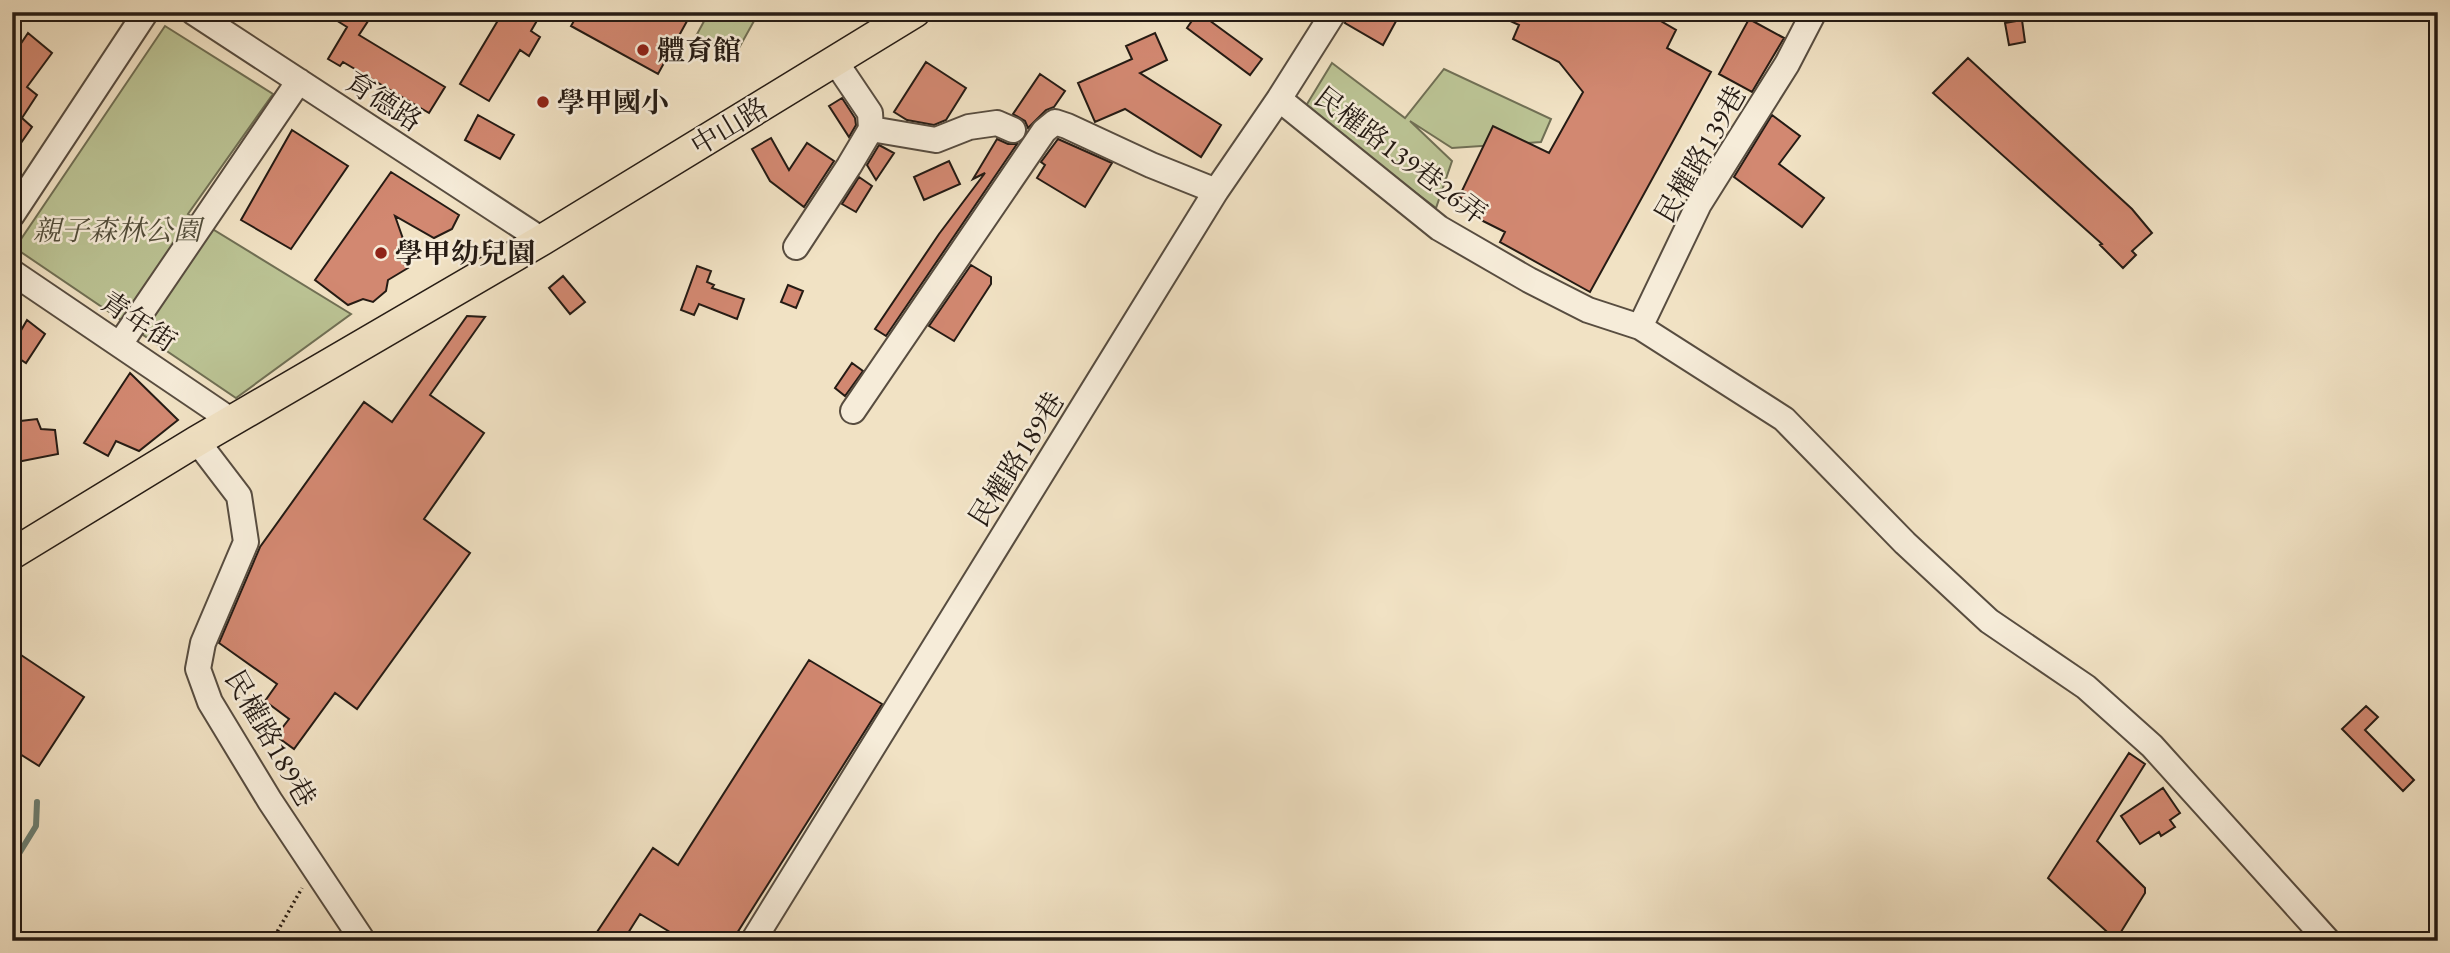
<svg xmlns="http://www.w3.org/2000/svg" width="2450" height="953" font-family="'EB Garamond','Noto Serif TC',serif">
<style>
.green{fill:#bbc394;stroke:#706f54;stroke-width:2}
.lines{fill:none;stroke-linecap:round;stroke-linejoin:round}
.stream{stroke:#6c7d70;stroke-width:6}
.building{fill:#d28871;stroke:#251b14;stroke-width:2}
.minor-casing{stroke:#584d40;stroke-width:28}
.major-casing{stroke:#251b14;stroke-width:33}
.path{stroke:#251b14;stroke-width:3.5;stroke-dasharray:2 3.5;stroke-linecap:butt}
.minor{stroke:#f6ecd9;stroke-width:24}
.major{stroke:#f1e2c4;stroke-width:30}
.poi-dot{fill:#8f2418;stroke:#f6ecd9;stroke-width:2.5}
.labels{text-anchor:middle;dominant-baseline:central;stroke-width:5;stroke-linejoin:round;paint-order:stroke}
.poi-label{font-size:28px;font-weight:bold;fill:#251b14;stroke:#f6ecd9;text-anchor:start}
.street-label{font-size:28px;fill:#251b14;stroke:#f6ecd9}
.park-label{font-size:28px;font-style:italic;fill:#524d3a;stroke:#f6ecd9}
</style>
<rect width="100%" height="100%" fill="#f1e2c4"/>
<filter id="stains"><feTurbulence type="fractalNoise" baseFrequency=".00286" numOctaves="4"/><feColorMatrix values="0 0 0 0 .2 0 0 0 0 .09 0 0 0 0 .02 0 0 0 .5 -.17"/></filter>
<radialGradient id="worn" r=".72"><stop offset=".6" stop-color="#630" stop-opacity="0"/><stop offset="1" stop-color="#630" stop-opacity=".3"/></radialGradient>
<path class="green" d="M 709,12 L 759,12 L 734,57 L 696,36 Z
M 165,26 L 273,94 L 188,214 L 351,314 L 236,398 L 15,248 Z
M 1332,63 L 1405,118 L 1444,69 L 1551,119 L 1541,142 L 1452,148 L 1410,121 L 1452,161 L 1436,208 L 1304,109 Z"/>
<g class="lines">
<path class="stream" d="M 12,865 L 36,826 L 37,802"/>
</g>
<path class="building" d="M 323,12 L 374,12 L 359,35 L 445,87 L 429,113 L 343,62 L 340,66 L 328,59 L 347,27 Z
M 503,12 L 542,12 L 531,31 L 540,37 L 529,56 L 520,50 L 489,101 L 460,84 Z
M 579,12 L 692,12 L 658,74 L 571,26 Z
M 1198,12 L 1262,59 L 1250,75 L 1187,28 Z
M 1349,12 L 1401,12 L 1383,45 L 1345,23 Z
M 1491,12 L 1645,12 L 1676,30 L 1667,48 L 1711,72 L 1590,292 L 1500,242 L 1505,232 L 1471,215 L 1476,206 L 1459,197 L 1493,126 L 1549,153 L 1583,92 L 1559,62 L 1513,39 L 1519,25 Z
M 1749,19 L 1784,38 L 1752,92 L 1719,74 Z
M 2022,20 L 2025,42 L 2009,45 L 2005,23 Z
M 28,33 L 52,53 L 27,87 L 37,95 L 22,118 L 32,127 L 12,156 L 12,57 Z
M 1155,33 L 1167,60 L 1140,73 L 1221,125 L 1201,157 L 1125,109 L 1095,122 L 1078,83 L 1132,59 L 1126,46 Z
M 1968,58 L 2132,209 L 2152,233 L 2132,251 L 2136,255 L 2123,268 L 2100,245 L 2102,244 L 1933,93 Z
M 926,62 L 966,88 L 946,120 L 934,125 L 907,120 L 894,112 Z
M 1040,74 L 1065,91 L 1054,107 L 1046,110 L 1028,128 L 1025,121 L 1013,114 Z
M 842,98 L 855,118 L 856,125 L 849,137 L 829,106 Z
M 478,115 L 514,135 L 500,159 L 465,140 Z
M 1772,115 L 1800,136 L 1779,164 L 1824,198 L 1802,227 L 1734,177 Z
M 292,130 L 348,166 L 291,249 L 241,220 Z
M 771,138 L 789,170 L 807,143 L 834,161 L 804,207 L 770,181 L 752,149 Z
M 997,139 L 1008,144 L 1017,144 L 886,336 L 875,329 L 939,234 L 985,173 L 973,179 Z
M 1058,139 L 1112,163 L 1085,207 L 1037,178 L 1045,165 L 1041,162 Z
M 879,145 L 894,153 L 876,180 L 867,165 Z
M 949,161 L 960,184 L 924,200 L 914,177 Z
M 391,172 L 459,215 L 452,229 L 434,238 L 395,216 L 408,253 L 403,259 L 408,268 L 388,280 L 386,291 L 373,302 L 363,299 L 348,305 L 315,280 Z
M 859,177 L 872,186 L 856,212 L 842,204 Z
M 971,265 L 991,277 L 991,284 L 954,341 L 929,326 Z
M 697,266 L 711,271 L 707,282 L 714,285 L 712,288 L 744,299 L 737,319 L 699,304 L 694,315 L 681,310 Z
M 563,276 L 585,302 L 570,314 L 549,288 Z
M 788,285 L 803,291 L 796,308 L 781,302 Z
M 467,316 L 485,317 L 430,395 L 484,433 L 424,519 L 470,553 L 357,709 L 335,693 L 294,749 L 276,736 L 289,719 L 265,701 L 277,684 L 219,643 L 260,547 L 364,402 L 392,422 Z
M 27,320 L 45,334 L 26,363 L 12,354 L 12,346 Z
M 852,363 L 863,371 L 845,396 L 835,388 Z
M 130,373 L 178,420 L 139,451 L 116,441 L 108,456 L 84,443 Z
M 37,419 L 41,429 L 55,430 L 58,454 L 12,463 L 12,422 Z
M 12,649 L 84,697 L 39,766 L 12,749 Z
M 809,660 L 882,704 L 732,941 L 685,941 L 640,914 L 623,941 L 591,941 L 653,848 L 678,865 Z
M 2366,706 L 2378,717 L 2365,730 L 2414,780 L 2403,791 L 2342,729 Z
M 2129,753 L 2145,764 L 2097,841 L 2145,888 L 2145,893 L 2116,940 L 2048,878 Z
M 2163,788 L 2180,813 L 2170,820 L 2175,827 L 2161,836 L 2159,832 L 2140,844 L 2121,816 Z"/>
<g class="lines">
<defs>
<path id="minor" d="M 193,12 L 542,240
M 1279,99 L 1439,228 L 1529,280 L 1588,310 L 1640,327 L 1784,419 L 1905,543 L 1989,621 L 2086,687 L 2152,746 L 2328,941
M 871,129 L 936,140 L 969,127 L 997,123 L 1013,130
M 12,215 L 146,12
M 796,247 L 849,166 L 871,129 L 870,113 L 835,61
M 12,272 L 232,421
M 1640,327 L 1699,204 L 1787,64 L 1814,12
M 120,344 L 299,81
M 853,411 L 1044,131 L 1055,122 L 1067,126 L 1151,165 L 1216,191
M 197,441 L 239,496 L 246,542 L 203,643 L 198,669 L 210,702 L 270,801 L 363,941
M 753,941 L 1216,191 L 1279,99 L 1334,12"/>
<path id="major" d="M 12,554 L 197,441 L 542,240 L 915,12"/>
</defs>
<use href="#minor" class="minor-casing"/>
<use href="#major" class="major-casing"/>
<path class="path" d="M 272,941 L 302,888"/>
<use href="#minor" class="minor"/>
<use href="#major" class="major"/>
</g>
<g class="poi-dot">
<circle cx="643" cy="50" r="7"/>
<circle cx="543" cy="102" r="7"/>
<circle cx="381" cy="253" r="7"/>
</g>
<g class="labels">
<g class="poi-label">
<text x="657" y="50">體育館</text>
<text x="557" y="102">學甲國小</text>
<text x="395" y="253">學甲幼兒園</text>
</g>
<g class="street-label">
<text transform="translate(384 101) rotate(33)">育德路</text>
<text transform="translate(729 126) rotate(-31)">中山路</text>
<text transform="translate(1700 154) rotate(-60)">民權路139巷</text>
<text transform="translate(1401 155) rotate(37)">民權路139巷26弄</text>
<text transform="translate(139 321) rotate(34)">青年街</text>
<text transform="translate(1016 459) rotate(-58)">民權路189巷</text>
<text transform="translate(271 738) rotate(60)">民權路189巷</text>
</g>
<g class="park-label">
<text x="117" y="230">親子森林公園</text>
</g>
</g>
<rect width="2450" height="953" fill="none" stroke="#f1e2c4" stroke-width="42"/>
<rect x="14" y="14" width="2422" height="925" fill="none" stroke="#251b14" stroke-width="3.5"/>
<rect x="21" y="21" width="2408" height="911" fill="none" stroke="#251b14" stroke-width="2"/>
<rect width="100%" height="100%" filter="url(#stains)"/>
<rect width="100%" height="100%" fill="url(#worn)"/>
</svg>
